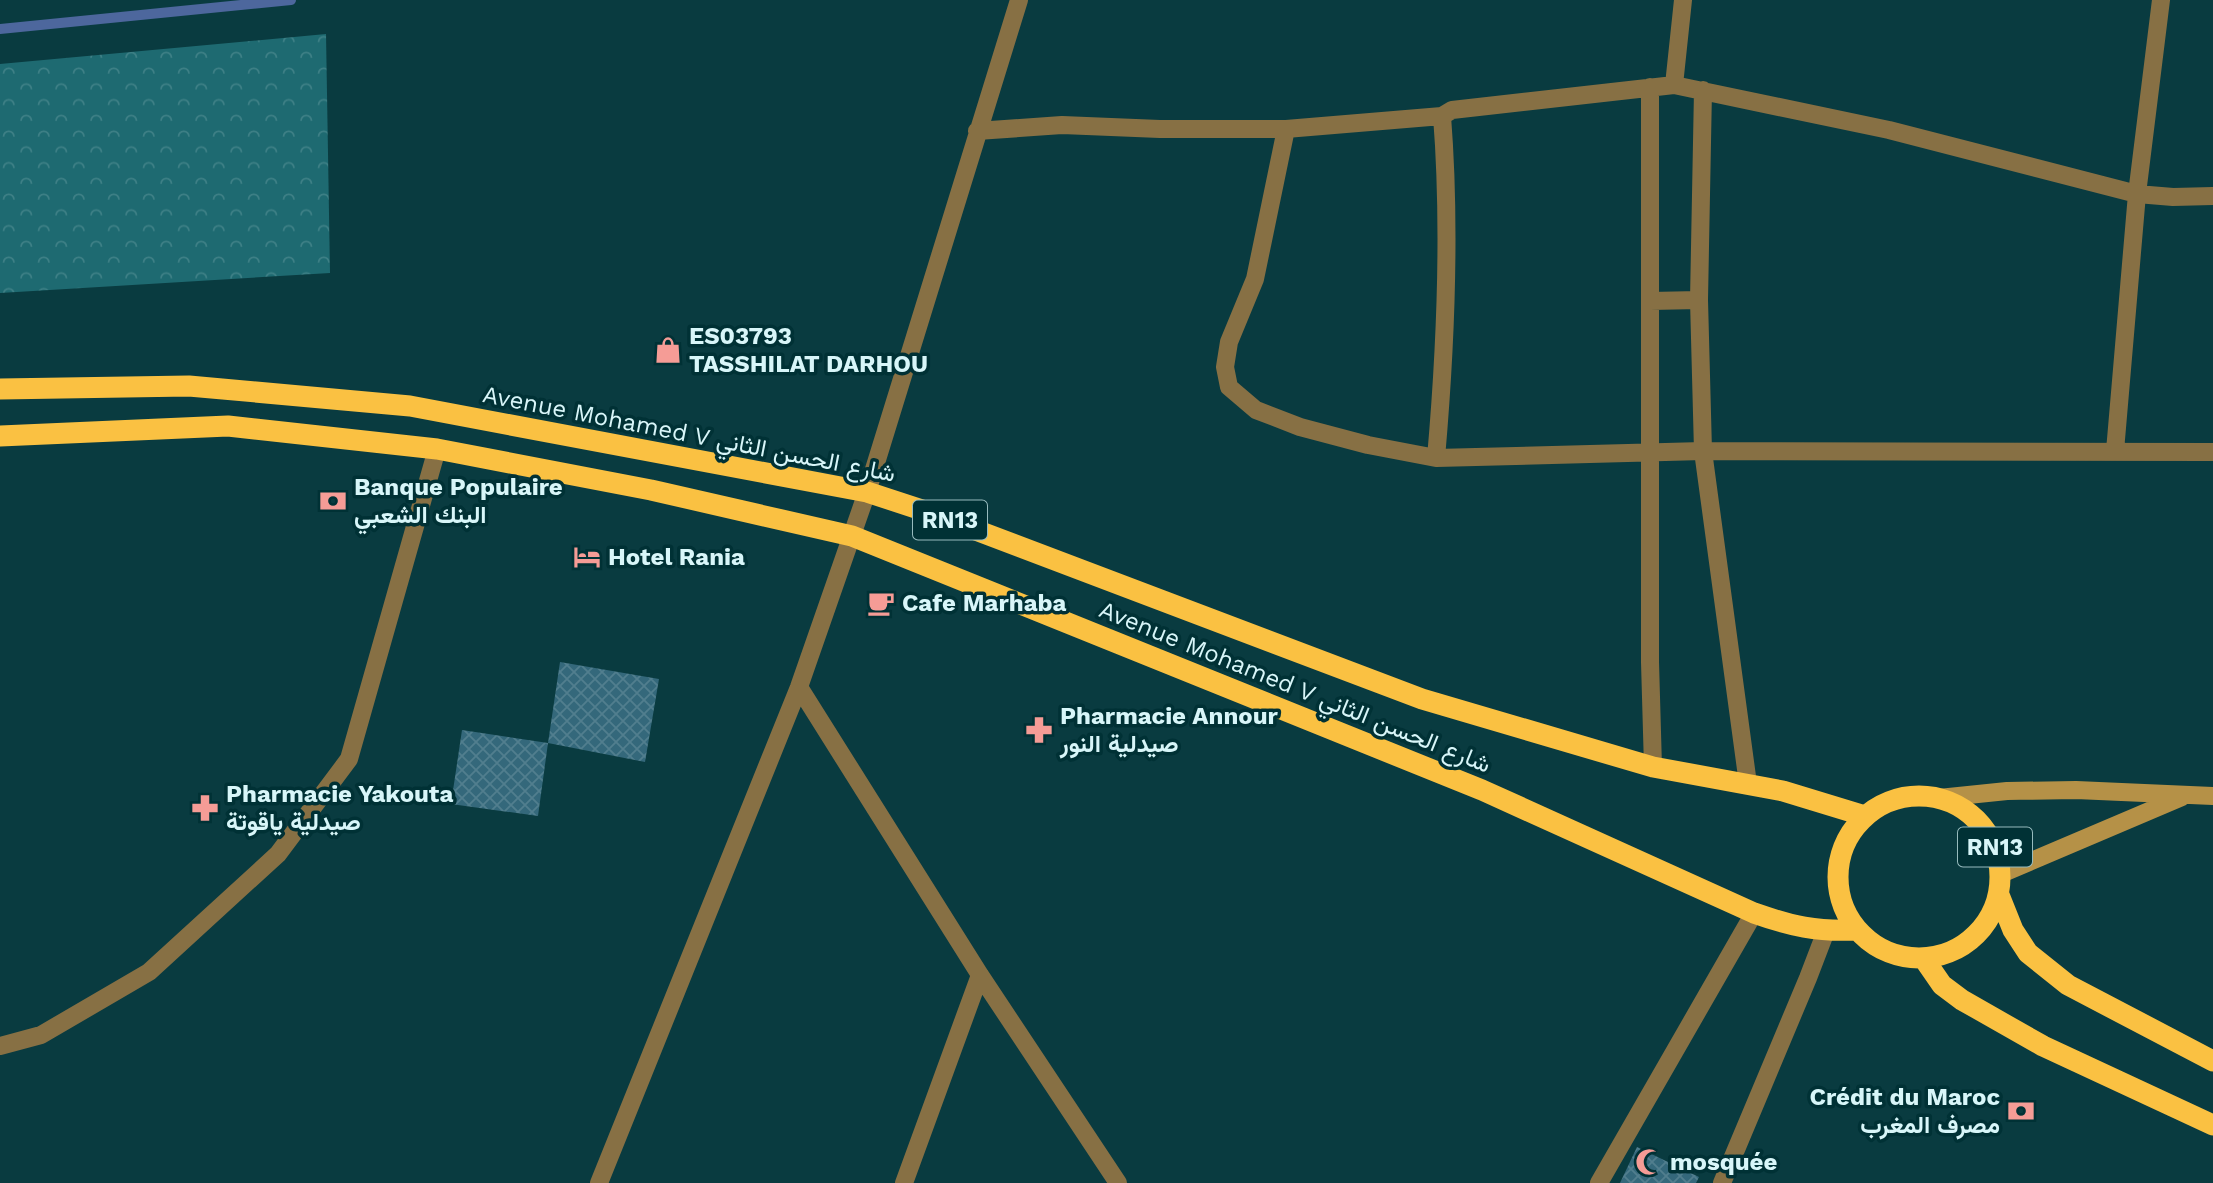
<svg xmlns="http://www.w3.org/2000/svg" width="2213" height="1183" font-family="'Work Sans',Vazirmatn,sans-serif">
<style>
.park{fill:url(#park-crowns)}
.lines{fill:none;stroke-linecap:round;stroke-linejoin:round}
.stream{stroke:#4d679d;stroke-width:10}
.building{fill:url(#building-cross-hatch)}
.street{stroke:#877044;stroke-width:18}
.secondary{stroke:#b59147;stroke-width:18}
.highway{stroke:#fac142;stroke-width:21}
.labels{text-anchor:middle;dominant-baseline:central;stroke-width:7;stroke-linejoin:round;paint-order:stroke}
.shield{fill:#003135;stroke:#97bbbe;stroke-width:2}
.shield-label{font-size:23px;font-weight:bold;fill:#d8f6f9}
.poi-label{font-size:24px;font-weight:bold;fill:#d8f6f9;stroke:#003135;text-anchor:start}
.street-label{font-size:24px;fill:#d8f6f9;stroke:#003135}
</style>
<defs>
<pattern id="park-crowns" width="20" height="18" patternUnits="userSpaceOnUse" patternTransform="scale(1.75)"><rect width="20" height="18" fill="#1e6a71"/><path d="M2 6a3 3 0 1 1 6 0M12 15a3 3 0 1 1 6 0" fill="none" stroke="#3e8086"/></pattern>
<pattern id="building-cross-hatch" width="8" height="8" patternUnits="userSpaceOnUse" patternTransform="scale(1.75)"><rect width="8" height="8" fill="#34687b"/><path d="M0 0l8 8M0 8l8-8" fill="none" stroke="#517e8e"/></pattern>
</defs>
<rect width="100%" height="100%" fill="#093b40"/>
<path class="park" d="M 326,34 L 330,273 L 0,293 L 0,64 Z"/>
<g class="lines">
<path class="stream" d="M 0,29 L 291,0"/>
</g>
<path class="building" d="M 560,662 L 659,679 L 645,762 L 548,743 Z
M 462,730 L 548,743 L 538,816 L 451,804 Z
M 1637,1147 L 1699,1177 L 1696,1183 L 1620,1183 Z"/>
<g class="lines">
<path class="street" d="M 1674,85 L 1683,0
M 1650,87 L 1650,662 L 1653,767
M 1703,90 L 1699,300 L 1703,451 L 1748,784
M 1286,129 L 1255,279 L 1229,342 L 1225,367 L 1229,387 L 1256,410 L 1300,427 L 1368,445 L 1436,458 L 1703,451 L 2213,452
M 977,131 L 1062,125 L 1160,129 L 1286,129 L 1442,116 L 1452,110 L 1674,85 L 1889,130 L 2137,194 L 2173,197 L 2213,196
M 1650,301 L 1699,300
M 2115,451 L 2137,194 L 2161,0
M 1436,458 C 1446,344 1451,230 1442,116
M 799,687 L 980,975 L 1118,1183
M 0,1046 L 41,1035 L 149,972 L 278,854 L 349,759 L 437,449
M 599,1183 L 799,687 L 867,492 L 1019,0
M 904,1183 L 980,975
M 1599,1183 L 1754,913
M 1722,1183 L 1808,978 L 1826,931"/>
<path class="secondary" d="M 1939,798 L 2007,791 L 2076,790 L 2213,796
M 2001,874 L 2182,797"/>
<path class="highway" d="M 0,389 L 189,386 L 410,406 L 867,492 L 928,512 L 1422,699 L 1653,767 L 1783,791 L 1865,816
M 0,436 L 228,426 L 437,449 L 651,490 L 852,536 L 1482,790 L 1754,913 C 1791,926 1817,932 1856,930
M1838 877a81 81 0 1 1 162 0a81 81 0 1 1-162 0Z
M 1999,895 L 2013,930 L 2028,953 L 2068,985 L 2213,1061
M 1924,959 L 1942,985 L 1962,1000 L 2043,1046 L 2213,1125"/>
</g>
<defs>
<symbol id="shop-bare" viewBox="-9 -9 18 18"><path d="M-5-2.5h2.3a2.7 3.5 0 0 1 5.4 0H5L5.5 6h-11ZM-1.5-2.5h3a1.5 2.3 0 0 0-3 0Z" fill="#f59c96" stroke="#003135" stroke-width="2.5" paint-order="stroke"/></symbol>
<symbol id="bank-bare" viewBox="-9 -9 18 18"><path d="M-6-4H6V4H-6ZM0-2.3a2.3 2.3 0 1 0 0 4.6a2.3 2.3 0 1 0 0-4.6Z" fill="#f59c96" stroke="#003135" stroke-width="2.5" paint-order="stroke"/></symbol>
<symbol id="hotel-bare" viewBox="-9 -9 18 18"><path d="M-6-4.5h1.5V1H6V5H4.5V3h-9V5H-6ZM-4 0a1.8 1.8 0 1 1 3.6 0ZM.5 0V-2.5h3Q6-2.5 6 0Z" fill="#f59c96" stroke="#003135" stroke-width="2.5" paint-order="stroke"/></symbol>
<symbol id="cafe-bare" viewBox="-9 -9 18 18"><path d="M-5.5-4.5H6V0H3Q3 3.5 0 3.5H-2.5Q-5.5 3.5-5.5 0ZM3-3.2v2h1.7v-2ZM-6 4.5H4V6H-6Z" fill="#f59c96" stroke="#003135" stroke-width="2.5" paint-order="stroke"/></symbol>
<symbol id="pharmacy-bare" viewBox="-9 -9 18 18"><path d="M-2-6h4v4h4v4h-4v4h-4v-4h-4v-4h4Z" fill="#f59c96" stroke="#003135" stroke-width="2.5" paint-order="stroke"/></symbol>
<symbol id="mosque-bare" viewBox="-9 -9 18 18"><path d="M3.5-4.9A6 6 0 1 0 3.5 4.9A5 5 0 1 1 3.5-4.9Z" fill="#f59c96" stroke="#003135" stroke-width="2.5" paint-order="stroke"/></symbol>
</defs>
<g fill-rule="evenodd">
<use href="#shop-bare" x="649" y="331" width="38" height="38"/>
<use href="#bank-bare" x="314" y="482" width="38" height="38"/>
<use href="#hotel-bare" x="568" y="538" width="38" height="38"/>
<use href="#cafe-bare" x="862" y="584" width="38" height="38"/>
<use href="#pharmacy-bare" x="1020" y="711" width="38" height="38"/>
<use href="#pharmacy-bare" x="186" y="789" width="38" height="38"/>
<use href="#bank-bare" x="2002" y="1092" width="38" height="38"/>
<use href="#mosque-bare" x="1630" y="1143" width="38" height="38"/>
</g>
<g class="labels">
<g class="shield">
<rect x="913" y="500.5" width="74" height="39" rx="5"/>
<rect x="1958" y="827.5" width="74" height="39" rx="5"/>
</g>
<g class="shield-label">
<text x="950" y="520">RN13</text>
<text x="1995" y="847">RN13</text>
</g>
<g class="poi-label">
<text x="689" y="336">ES03793<tspan x="689" dy="28">TASSHILAT DARHOU</tspan></text>
<text x="354" y="487">Banque Populaire<tspan x="354" dy="28">البنك الشعبي</tspan></text>
<text x="608" y="557">Hotel Rania</text>
<text x="902" y="603">Cafe Marhaba</text>
<text x="1060" y="716">Pharmacie Annour<tspan x="1060" dy="28">صيدلية النور</tspan></text>
<text x="226" y="794">Pharmacie Yakouta<tspan x="226" dy="28">صيدلية ياقوتة</tspan></text>
<text x="2000" y="1097" text-anchor="end">Crédit du Maroc<tspan x="2000" dy="28">مصرف المغرب</tspan></text>
<text x="1670" y="1162">mosquée</text>
</g>
<g class="street-label">
<text transform="translate(689 434) rotate(11)">Avenue Mohamed V شارع الحسن الثاني</text>
<text transform="translate(1295 687) rotate(22)">Avenue Mohamed V شارع الحسن الثاني</text>
</g>
</g>
</svg>
